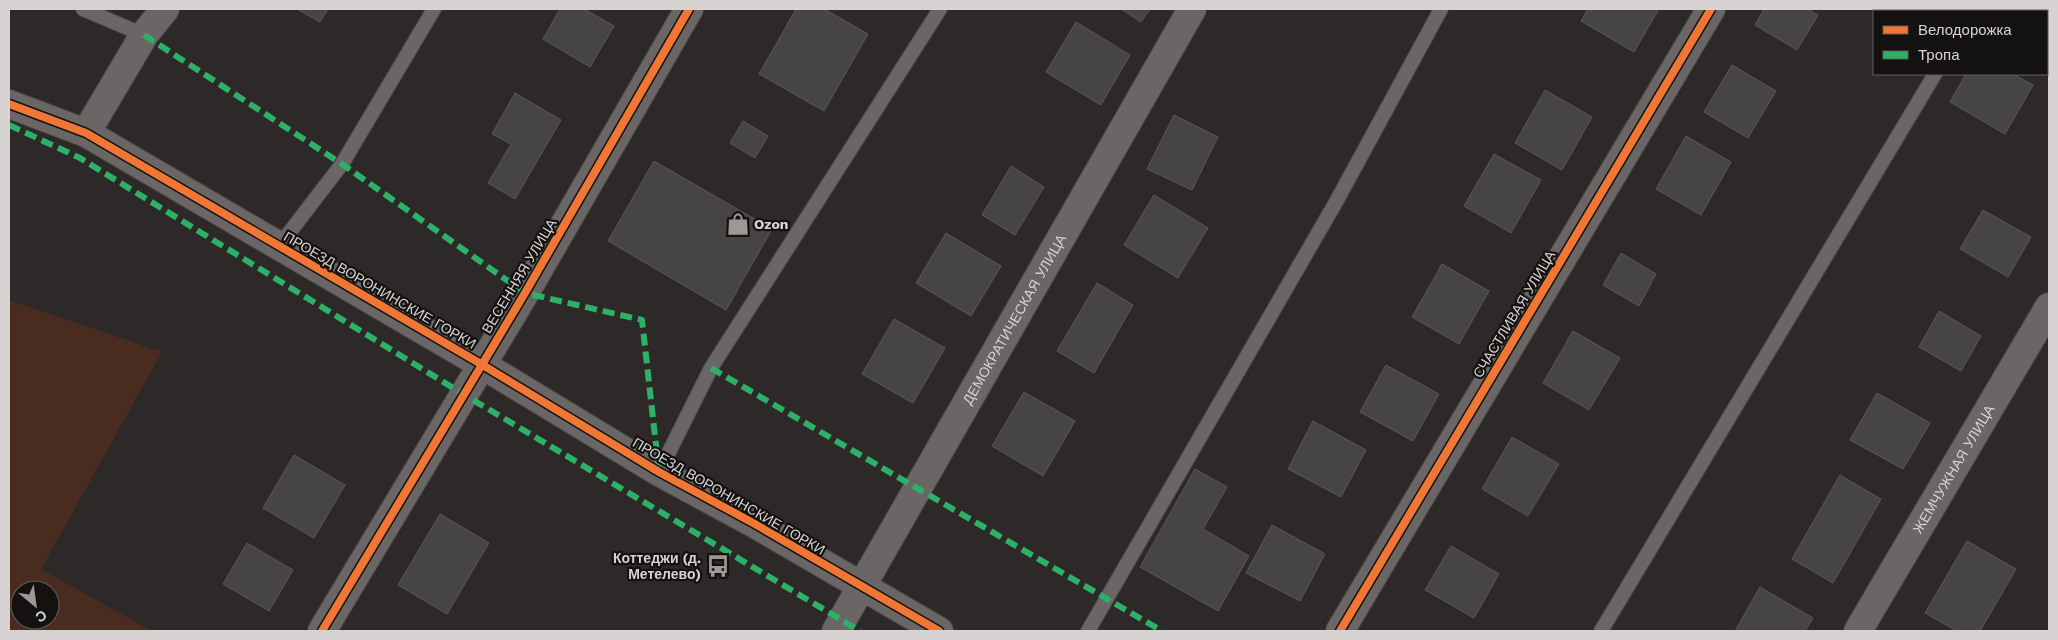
<svg xmlns="http://www.w3.org/2000/svg" width="2058" height="640" font-family="'Work Sans',sans-serif">
<style>
.green{fill:#4a2b1f;fill-rule:evenodd}
.building{fill:#474444;stroke:#5b5857}
.lines{fill:none;stroke-linecap:round;stroke-linejoin:round}
.service-casing{stroke:#474443;stroke-width:16}
.minor-casing{stroke:#474443;stroke-width:30}
.tertiary-casing{stroke:#474443;stroke-width:30}
.service{stroke:#696665;stroke-width:14}
.minor{stroke:#696665;stroke-width:28}
.tertiary{stroke:#696665;stroke-width:28}
.quiet{stroke:#2db169;stroke-width:6;stroke-dasharray:12 6;stroke-linecap:butt}
.cycleway-casing{stroke:#141211;stroke-width:11}
.cycleway{stroke:#f07635;stroke-width:8}
.labels{text-anchor:middle;dominant-baseline:central;stroke-width:4.5;stroke-linejoin:round;paint-order:stroke}
.poi-label{font-size:14px;font-weight:bold;fill:#d7d3d2;stroke:#141211;text-anchor:start}
.street-label{font-size:14px;fill:#d7d3d2;stroke:#141211}
</style>
<rect width="100%" height="100%" fill="#2c2928"/>
<path class="green" d="M 9,300 L 162,352 L 41,569 L 152,631 L 9,631 ZM 20,590 L 50,590 L 50,620 L 20,620 Z"/>
<path class="building" d="M 297,9 L 328,9 L 320,22 Z
M 560,9 L 584,9 L 614,26 L 590,67 L 543,39 Z
M 796,9 L 824,9 L 868,34 L 824,111 L 759,74 Z
M 1121,9 L 1150,9 L 1141,22 Z
M 1588,9 L 1659,9 L 1634,52 L 1581,21 Z
M 1764,9 L 1807,9 L 1818,15 L 1797,50 L 1755,25 Z
M 1076,22 L 1130,55 L 1101,105 L 1046,72 Z
M 1732,65 L 1776,91 L 1748,138 L 1704,112 Z
M 1966,74 L 2013,74 L 2033,85 L 2005,134 L 1950,102 Z
M 1545,90 L 1592,117 L 1562,170 L 1515,143 Z
M 515,93 L 561,120 L 515,199 L 488,183 L 511,144 L 492,134 Z
M 1174,115 L 1218,137 L 1192,190 L 1147,169 Z
M 743,121 L 768,136 L 755,158 L 730,143 Z
M 1686,136 L 1731,162 L 1701,215 L 1656,189 Z
M 1494,154 L 1541,180 L 1511,233 L 1464,206 Z
M 654,161 L 772,229 L 726,310 L 608,241 Z
M 1011,166 L 1044,187 L 1015,235 L 982,215 Z
M 1154,195 L 1208,228 L 1178,278 L 1124,245 Z
M 1983,210 L 2031,237 L 2008,277 L 1960,249 Z
M 946,233 L 1001,266 L 971,316 L 916,283 Z
M 1621,253 L 1656,274 L 1639,306 L 1603,285 Z
M 1442,264 L 1489,291 L 1459,344 L 1412,317 Z
M 1097,283 L 1133,305 L 1094,373 L 1057,351 Z
M 1939,311 L 1981,336 L 1961,371 L 1919,347 Z
M 894,319 L 945,348 L 913,403 L 862,374 Z
M 1573,331 L 1620,358 L 1589,410 L 1543,383 Z
M 1386,365 L 1439,394 L 1413,441 L 1360,412 Z
M 1024,392 L 1075,421 L 1043,476 L 992,446 Z
M 1877,393 L 1930,423 L 1903,469 L 1850,440 Z
M 1313,421 L 1366,450 L 1341,497 L 1288,469 Z
M 1512,437 L 1559,464 L 1528,516 L 1482,489 Z
M 294,455 L 345,485 L 314,538 L 263,508 Z
M 1195,469 L 1227,487 L 1203,529 L 1249,556 L 1218,611 L 1140,567 Z
M 1840,475 L 1881,499 L 1833,583 L 1792,559 Z
M 440,514 L 489,543 L 447,614 L 398,585 Z
M 1272,525 L 1325,554 L 1300,601 L 1246,573 Z
M 1967,541 L 2016,569 L 1980,631 L 1957,631 L 1925,613 Z
M 247,543 L 293,570 L 269,611 L 223,584 Z
M 1451,546 L 1499,574 L 1474,618 L 1425,590 Z
M 1760,587 L 1813,618 L 1805,631 L 1735,631 Z"/>
<g class="lines">
<defs>
<path id="service" d="M 83,9 L 144,35
M 1972,11 L 1974,9
M 279,246 L 342,164 L 434,9
M 659,472 L 711,368 L 940,9
M 1088,631 L 1336,202 L 1441,9
M 1601,631 L 1935,74"/>
<g id="minor">
<path d="M 86,133 L 144,35 L 165,9"/>
<path d="M 322,631 L 525,293 L 689,9"/>
<path id="s1" d="M 836,631 L 1192,9"/>
<path d="M 1340,631 L 1711,9"/>
<path id="s2" d="M 1858,631 L 2049,307"/>
</g>
<path id="tertiary" d="M 9,104 L 86,133 L 481,364 L 659,472 L 755,524 L 939,631"/>
</defs>
<use href="#service" class="service-casing"/>
<use href="#minor" class="minor-casing"/>
<use href="#tertiary" class="tertiary-casing"/>
<use href="#service" class="service"/>
<use href="#minor" class="minor"/>
<use href="#tertiary" class="tertiary"/>
<path class="quiet" d="M 144,35 L 342,164 L 525,293 L 642,320 L 659,472
M 9,125 L 80,158 L 463,394 L 860,631
M 711,368 L 1162,631"/>
<defs>
<path id="cycleway" d="M 9,104 L 86,133 L 481,364 L 659,472 L 755,524 L 939,631
M 322,631 L 525,293 L 689,9
M 1340,631 L 1711,9"/>
</defs>
<use href="#cycleway" class="cycleway-casing"/>
<use href="#cycleway" class="cycleway"/>
</g>
<defs>
<symbol id="shop-bare" viewBox="-9 -9 18 18"><path d="M-5-2.5h2.3a2.7 3.5 0 0 1 5.4 0H5L5.5 6h-11ZM-1.5-2.5h3a1.5 2.3 0 0 0-3 0Z" fill="#9b9896" stroke="#141211" stroke-width="2.5" paint-order="stroke"/></symbol>
<symbol id="bus-bare" viewBox="-9 -9 18 18"><path d="M-5-6H5V4H4V6H2V4H-2V6H-4V4H-5ZM-3.5-4V0h7V-4ZM-3.5 1.2v1.5H-2V1.2ZM2 1.2v1.5H3.5V1.2Z" fill="#9b9896" stroke="#141211" stroke-width="2.5" paint-order="stroke"/></symbol>
</defs>
<g fill-rule="evenodd">
<use href="#shop-bare" x="722" y="208" width="32" height="32"/>
<use href="#bus-bare" x="702" y="550" width="32" height="32"/>
</g>
<g class="labels">
<g class="poi-label">
<text x="754" y="224">Ozon</text>
<text x="701" y="558" text-anchor="end">Коттеджи (д.<tspan x="701" dy="16">Метелево)</tspan></text>
</g>
<g class="street-label">
<text transform="translate(519 276) rotate(-59)">ВЕСЕННЯЯ УЛИЦА</text>
<text transform="translate(380 290) rotate(30)">ПРОЕЗД ВОРОНИНСКИЕ ГОРКИ</text>
<text transform="translate(1514 314) rotate(-59)">СЧАСТЛИВАЯ УЛИЦА</text>
<text stroke="none"><textPath href="#s1" startOffset="359">ДЕМОКРАТИЧЕСКАЯ УЛИЦА</textPath></text>
<text stroke="none"><textPath href="#s2" startOffset="188">ЖЕМЧУЖНАЯ УЛИЦА</textPath></text>
<text transform="translate(729 496) rotate(30)">ПРОЕЗД ВОРОНИНСКИЕ ГОРКИ</text>
</g>
</g>
<rect width="2058" height="640" fill="none" stroke="#d7d3d2" stroke-width="20"/>
<rect x="1873" y="10" width="175" height="65" fill="#141211" stroke="#625f5e"/>
<rect x="1883" y="26" width="25" height="8" fill="#f07635" stroke="#625f5e"/>
<text x="1918" y="35" font-size="15" fill="#d7d3d2">Велодорожка</text>
<rect x="1883" y="51" width="25" height="8" fill="#2db169" stroke="#625f5e"/>
<text x="1918" y="60" font-size="15" fill="#d7d3d2">Тропа</text>
<g transform="translate(35 605) rotate(151)"><circle r="24" fill="#141211" stroke="#625f5e"/>
<path d="M0-4L9 19L0 12L-9 19Z" fill="#9b9896"/>
<text y="-8" font-size="14" font-weight="bold" text-anchor="middle" fill="#d7d3d2">С</text>
</g>
</svg>
